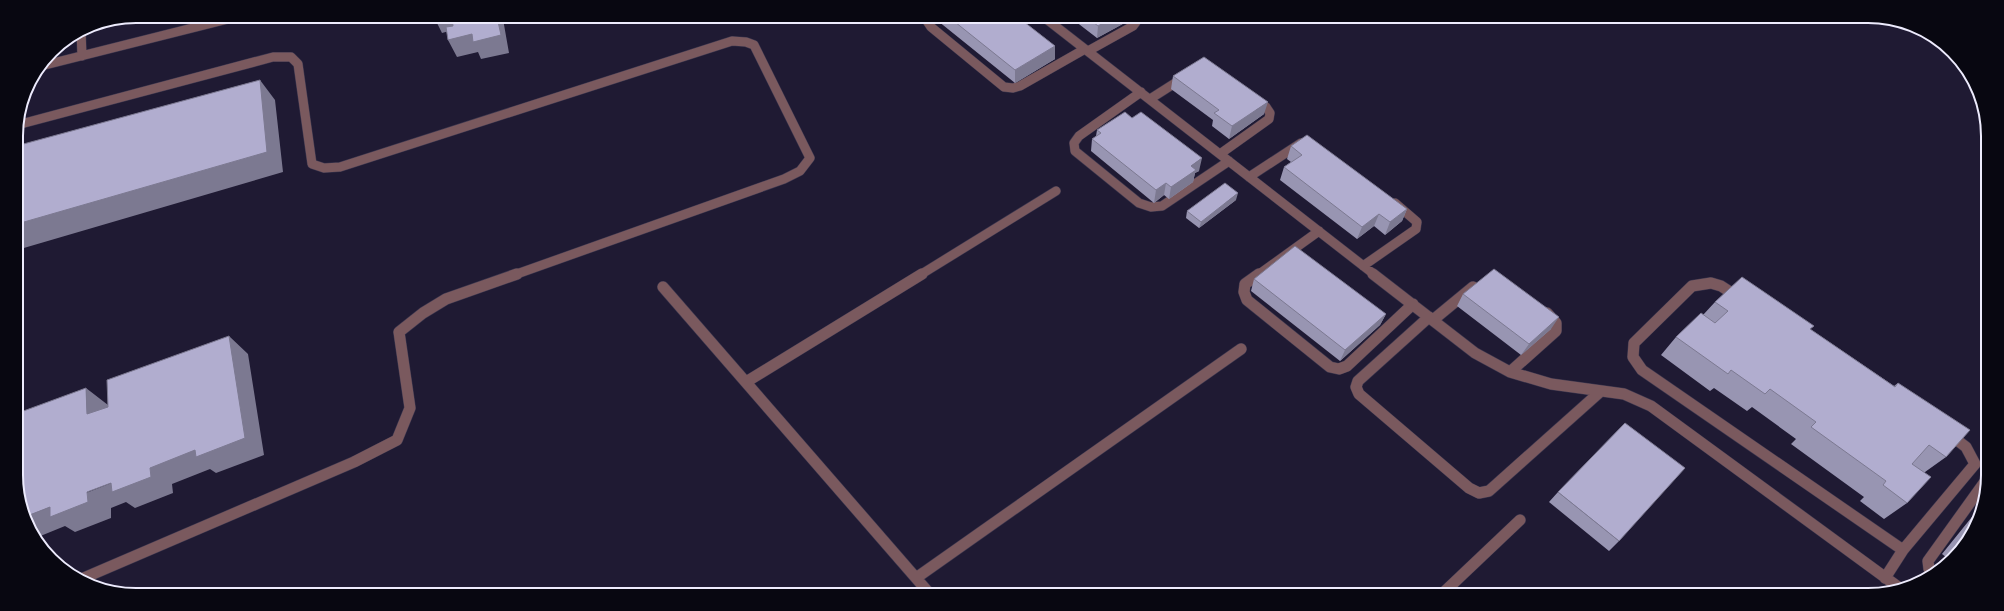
<svg xmlns="http://www.w3.org/2000/svg" width="2004" height="611" font-family="'Open Sans',sans-serif">
<style>
.lines{fill:none;stroke-linecap:round;stroke-linejoin:round}
.minor-far1-casing{stroke:#3c374f;stroke-width:10}
.minor-casing{stroke:#3c374f;stroke-width:12}
.minor-far1{stroke:#7a595e;stroke-width:9}
.minor{stroke:#7a595e;stroke-width:11}
.wall{fill:#9895b2}
.shaded-wall{fill:#7c7991}
.building{fill:#b1adcf;stroke:#7c7991}
.rim{fill:none;stroke:#edebfd;stroke-width:2}
</style>
<rect width="100%" height="100%" fill="#1f1a33"/>
<g class="lines">
<defs>
<path id="minor-far1" d="M 928,18 L 927,21 L 931,27 L 1004,87 L 1013,88 L 1020,86 L 1085,49
M 1045,18 L 1375,275
M 81,31 L 82,56
M 1088,51 L 1133,26 L 1136,22 L 1134,18
M 41,66 L 240,16
M 1141,92 L 1079,136 L 1074,143 L 1075,151 L 1139,203 L 1151,207 L 1162,206 L 1229,161
M 1150,99 L 1183,78
M 17,125 L 273,57 L 291,57 L 298,64 L 312,164 L 324,168 L 340,167 L 732,41 L 746,42 L 754,45 L 810,158 L 800,171 L 784,179 L 514,275
M 1220,154 L 1269,119 L 1270,113 L 1266,107 L 1256,100
M 1249,177 L 1301,143
M 1363,266 L 1416,229 L 1417,222 L 1395,203
M 920,275 L 1056,191
M 1258,275 L 1319,231"/>
<path id="minor" d="M 1259,274 L 1245,284 L 1244,292 L 1247,300 L 1330,367 L 1339,369 L 1347,366 L 1413,304
M 1373,274 L 1475,353 L 1510,372 L 1551,384 L 1624,394 L 1651,406 L 1901,589
M 663,287 L 929,593
M 1738,297 L 1721,286 L 1711,283 L 1692,286 L 1634,343 L 1633,357 L 1642,370 L 1903,550
M 1429,317 L 1358,381 L 1356,387 L 1359,394 L 1469,488 L 1479,493 L 1489,491 L 1601,391
M 1433,320 L 1473,287
M 1510,372 L 1556,331 L 1556,323 L 1547,313
M 746,382 L 922,274
M 1933,574 L 1929,569 L 1928,561 L 1984,483
M 916,578 L 1241,349
M 1885,578 L 1903,550 L 1975,464 L 1966,447 L 1949,434
M 79,580 L 354,462 L 397,440 L 410,408 L 399,332 L 423,313 L 446,299 L 517,274
M 1442,594 L 1520,520"/>
</defs>
<use href="#minor-far1" class="minor-far1-casing"/>
<use href="#minor" class="minor-casing"/>
<use href="#minor-far1" class="minor-far1"/>
<use href="#minor" class="minor"/>
</g>
<path class="wall" d="M 938,18 L 1019,18 L 1055,46 L 1055,59 L 1015,83 L 938,21 Z
M 1071,18 L 1130,18 L 1130,20 L 1097,38 Z
M 1173,76 L 1264,114 L 1229,139 L 1212,126 L 1213,120 L 1171,89 Z
M 1097,130 L 1199,171 L 1195,173 L 1193,182 L 1169,199 L 1164,195 L 1154,203 L 1091,151 L 1092,139 L 1096,136 Z
M 1291,146 L 1407,209 L 1402,221 L 1385,235 L 1374,226 L 1357,239 L 1280,180 L 1284,167 L 1291,162 L 1287,159 Z
M 1236,200 L 1199,228 L 1186,218 L 1187,211 Z
M 1254,279 L 1386,314 L 1380,325 L 1340,361 L 1251,291 Z
M 1463,294 L 1551,329 L 1521,355 L 1457,306 Z
M 1715,302 L 1810,329 L 1894,386 L 1898,383 L 1946,457 L 1925,472 L 1907,503 L 1884,519 L 1860,501 L 1864,497 L 1791,444 L 1796,439 L 1752,407 L 1747,411 L 1714,388 L 1710,391 L 1661,355 L 1676,337 L 1703,315 Z
M 1558,492 L 1619,541 L 1609,551 L 1549,502 Z
M 1984,502 L 1984,506 L 1972,535 L 1951,561 L 1942,554 Z"/>
<path class="shaded-wall" d="M 434,17 L 454,17 L 460,28 L 442,33 Z
M 497,17 L 511,17 L 503,19 L 509,53 L 481,59 L 478,52 L 457,57 L 448,40 Z
M 1111,18 L 1130,18 L 1130,20 L 1097,38 L 1098,26 Z
M 1055,46 L 1055,59 L 1015,83 L 1015,70 Z
M 260,80 L 275,100 L 283,172 L 17,250 L 17,224 Z
M 1268,102 L 1264,114 L 1229,139 L 1232,126 Z
M 1202,158 L 1199,171 L 1195,173 L 1193,182 L 1169,199 L 1171,187 L 1191,166 Z
M 1166,183 L 1164,195 L 1154,203 L 1156,190 Z
M 1238,193 L 1236,200 L 1199,228 L 1201,222 Z
M 1407,209 L 1402,221 L 1385,235 L 1390,222 Z
M 1379,214 L 1374,226 L 1357,239 L 1362,227 Z
M 1386,314 L 1380,325 L 1340,361 L 1345,350 Z
M 1559,317 L 1551,329 L 1521,355 L 1529,344 Z
M 229,336 L 248,354 L 264,455 L 216,473 L 210,469 L 172,484 L 173,493 L 135,508 L 126,502 L 111,508 L 111,518 L 75,532 L 65,526 L 38,537 L 27,516 L 150,468 Z
M 86,388 L 108,405 L 110,431 L 87,414 Z"/>
<path class="building" d="M 452,17 L 497,17 L 501,35 L 473,42 L 472,34 L 448,40 L 446,27 L 453,26 Z
M 950,18 L 1019,18 L 1055,46 L 1015,70 Z
M 1088,18 L 1111,18 L 1098,26 Z
M 1204,57 L 1268,102 L 1232,126 L 1214,113 L 1219,110 L 1173,76 Z
M 260,80 L 267,152 L 17,224 L 16,146 Z
M 1125,112 L 1132,118 L 1141,112 L 1202,158 L 1191,166 L 1196,170 L 1171,187 L 1166,183 L 1156,190 L 1092,139 L 1101,133 L 1097,130 Z
M 1307,135 L 1407,209 L 1390,222 L 1379,214 L 1362,227 L 1284,167 L 1302,155 L 1291,146 Z
M 1225,183 L 1238,193 L 1201,222 L 1187,211 Z
M 1295,246 L 1386,314 L 1345,350 L 1254,279 Z
M 1494,269 L 1559,317 L 1529,344 L 1463,294 Z
M 1742,277 L 1814,326 L 1810,329 L 1895,387 L 1898,383 L 1970,430 L 1946,457 L 1929,445 L 1912,464 L 1931,477 L 1907,503 L 1883,485 L 1886,481 L 1811,427 L 1816,422 L 1770,389 L 1765,394 L 1731,370 L 1728,374 L 1676,337 L 1701,313 L 1715,323 L 1728,311 L 1715,302 Z
M 229,336 L 245,438 L 196,457 L 195,450 L 150,468 L 151,477 L 112,492 L 111,483 L 87,492 L 88,502 L 50,517 L 50,507 L 27,516 L 18,498 L 18,413 L 86,388 L 87,414 L 108,407 L 107,380 Z
M 1625,423 L 1685,468 L 1619,541 L 1558,492 Z
M 1974,531 L 1972,535 L 1968,540 L 1967,539 Z"/>
<path d="M0 0H2004V611H0ZM136 23H1868A113 113 0 0 1 1981 136V475A113 113 0 0 1 1868 588H136A113 113 0 0 1 23 475V136A113 113 0 0 1 136 23Z" fill="#080711" fill-rule="evenodd"/>
<path class="rim" d="M136 23H1868A113 113 0 0 1 1981 136V475A113 113 0 0 1 1868 588H136A113 113 0 0 1 23 475V136A113 113 0 0 1 136 23Z"/>
</svg>
